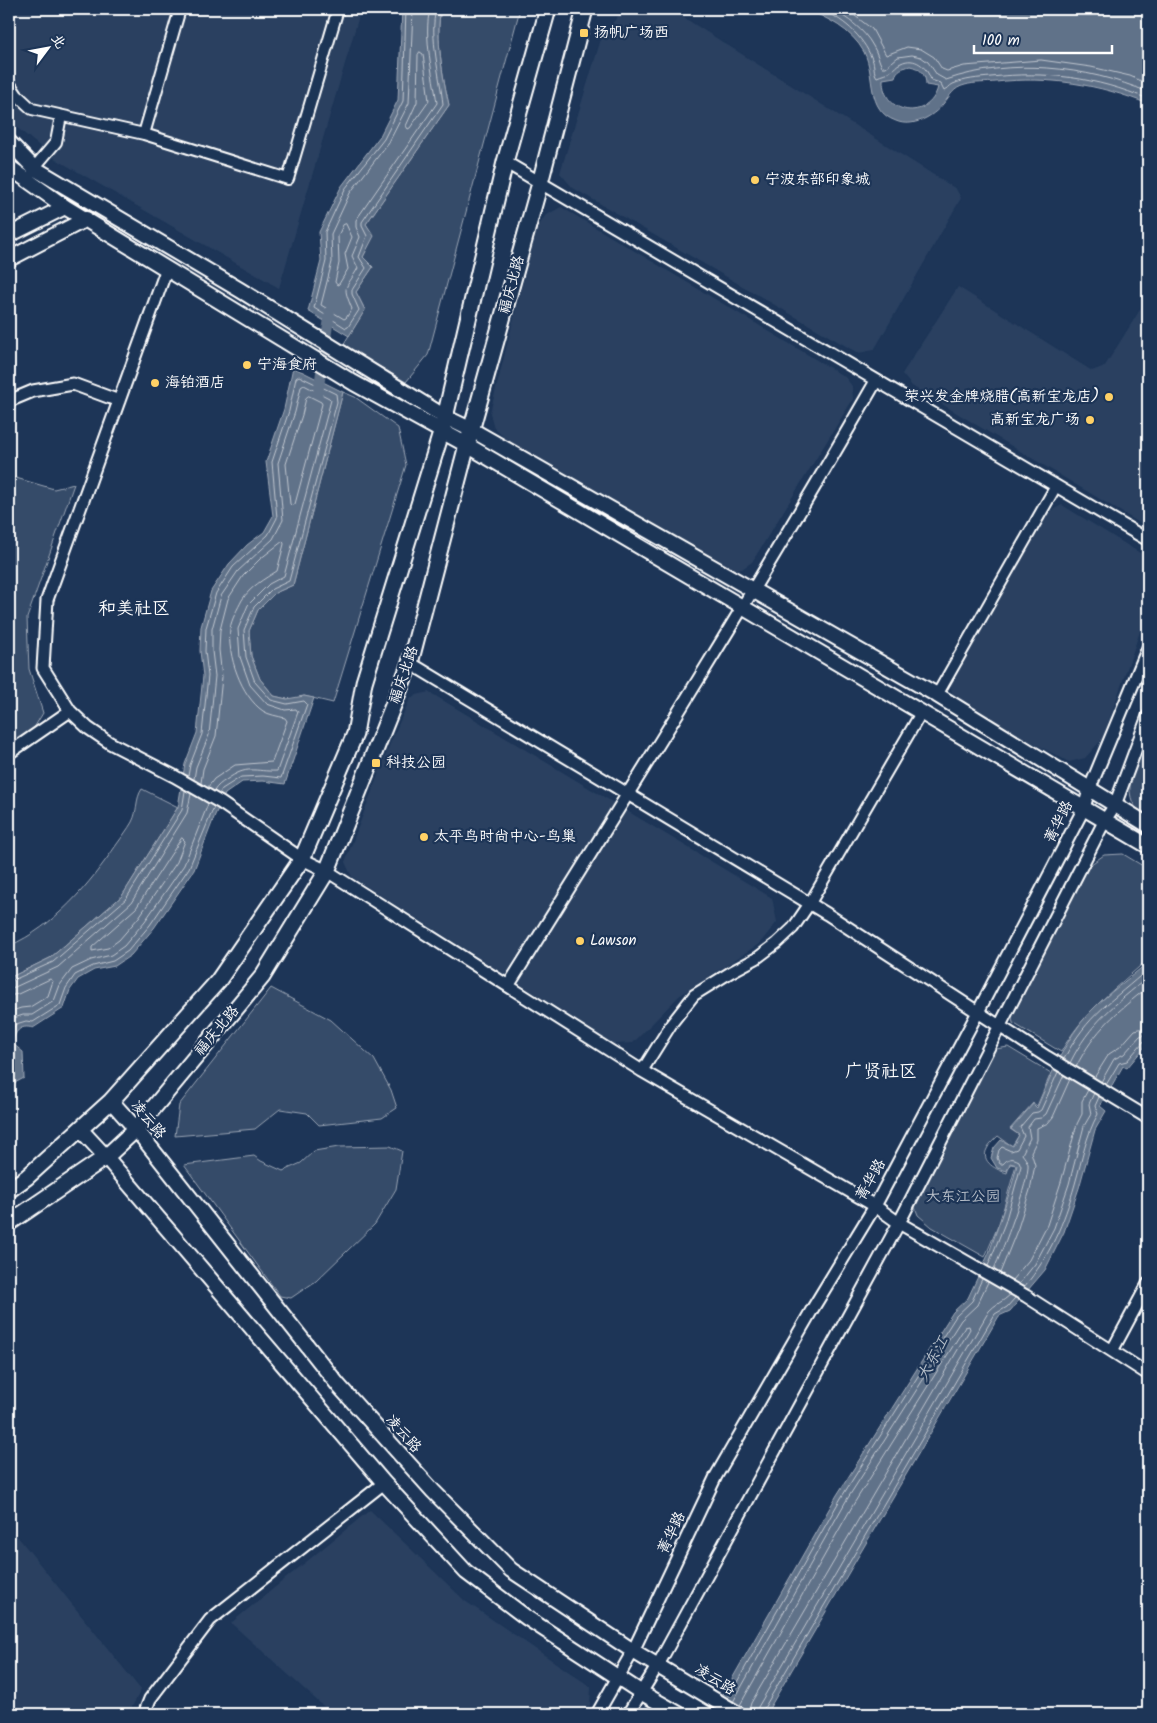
<svg xmlns="http://www.w3.org/2000/svg" width="1157" height="1723" font-family="Kalam,'LXGW WenKai TC',sans-serif">
<style>
.built{fill:#2a4161}
.green{fill:#364b69;stroke:#9aa5b4}
.water{fill:#617289;stroke:#a0aab8;fill-rule:evenodd}
.lines{fill:none;stroke-linecap:round;stroke-linejoin:round}
.shore{stroke:#c0c7d0;stroke-width:1}
.canal{stroke:#617289;stroke-width:10}
.minor-casing{stroke:#fff;stroke-width:14}
.tertiary-casing{stroke:#fff;stroke-width:15}
.secondary-casing{stroke:#fff;stroke-width:18}
.primary-casing{stroke:#fff;stroke-width:19}
.minor{stroke:#1d3557;stroke-width:10}
.tertiary{stroke:#1d3557;stroke-width:11}
.secondary{stroke:#1d3557;stroke-width:14}
.primary{stroke:#1d3557;stroke-width:15}
.poi-dot{fill:#ffd166;stroke:#1d3557;stroke-width:2}
.labels{text-anchor:middle;dominant-baseline:central;stroke-width:4.5;stroke-linejoin:round;paint-order:stroke}
.poi-label{font-size:15px;fill:#fff;stroke:#1d3557;text-anchor:start}
.street-label{font-size:15px;fill:#fff;stroke:#1d3557}
.park-label{font-size:15px;fill:#b9c0ca;stroke:#1d3557}
.water-label{font-size:16px;font-style:italic;fill:#b8c0ca;stroke:#1d3557}
.quarter-label{font-size:18px;fill:#fff;stroke:#1d3557}
</style>
<rect width="100%" height="100%" fill="#1d3557"/>
<filter id="ink" filterUnits="userSpaceOnUse"><feTurbulence type="fractalNoise" baseFrequency=".02" numOctaves="2"/><feDisplacementMap in="SourceGraphic" scale="10" xChannelSelector="R" yChannelSelector="G"/><feConvolveMatrix kernelMatrix="1 2 1 2 8 2 1 2 1" color-interpolation-filters="sRGB"/></filter>
<g filter="url(#ink)">
<path class="built" d="M 9,9 L 361,9 L 279,288 L 54,158 L 9,121 Z
M 624,9 L 670,9 L 956,189 L 961,198 L 874,350 L 858,353 L 573,188 L 560,173 L 602,36 Z
M 561,207 L 845,377 L 852,386 L 853,399 L 752,562 L 742,569 L 734,570 L 514,446 L 494,428 L 490,413 L 536,230 L 545,216 Z
M 958,287 L 1092,371 L 1105,366 L 1148,297 L 1148,528 L 912,386 L 902,374 Z
M 1062,505 L 1148,558 L 1148,608 L 1103,738 L 1085,758 L 1069,762 L 962,705 L 952,693 L 950,681 L 1042,523 L 1052,510 Z
M 429,692 L 772,898 L 777,922 L 759,944 L 679,996 L 633,1043 L 614,1044 L 352,877 L 345,862 L 391,741 L 410,699 L 417,695 Z
M 370,1510 L 465,1601 L 591,1687 L 590,1705 L 585,1714 L 332,1714 L 231,1623 Z
M 9,1526 L 141,1690 L 128,1714 L 9,1714 Z"/>
<path class="green" d="M 441,9 L 520,9 L 428,355 L 406,382 L 343,345 L 365,310 L 356,292 L 373,267 L 363,257 L 373,236 L 366,224 L 449,105 C 443,78 435,35 441,9 Z
M 343,392 L 355,397 L 398,428 L 406,465 L 333,703 L 304,696 L 291,700 L 274,696 L 260,679 L 251,656 L 249,631 L 258,610 L 275,593 L 293,585 Z
M 9,476 L 54,489 L 74,484 L 27,618 L 29,669 L 43,713 L 29,736 L 9,745 Z
M 1148,733 L 1148,817 C 1113,799 1138,760 1148,733 Z
M 142,789 L 178,807 L 122,896 L 50,958 L 9,978 L 9,946 C 55,926 89,885 117,844 C 122,837 128,829 132,822 C 138,811 135,799 142,789 Z
M 1123,854 L 1148,869 L 1148,959 C 1116,988 1082,1013 1061,1052 L 1013,1023 L 1011,1014 L 1087,867 L 1104,855 Z
M 271,988 L 331,1020 L 374,1059 L 391,1090 L 397,1108 L 382,1118 L 319,1125 L 307,1113 L 280,1109 L 255,1129 L 175,1136 L 179,1105 Z
M 1008,1047 L 1051,1073 L 1037,1106 L 1033,1103 L 1010,1129 L 1019,1135 L 1012,1146 L 998,1136 C 994,1140 989,1144 987,1149 C 980,1162 997,1170 1007,1173 L 1010,1164 L 1016,1165 L 1000,1221 L 985,1257 L 932,1227 L 918,1215 L 913,1202 L 988,1056 L 996,1049 Z
M 390,1146 L 402,1151 L 396,1189 L 375,1224 L 316,1281 L 291,1298 L 280,1296 L 184,1165 L 254,1156 L 261,1161 L 283,1171 L 301,1163 L 314,1151 L 339,1147 Z"/>
<path class="water" d="M 402,9 L 441,9 C 435,35 443,78 449,105 L 366,224 L 374,236 L 363,257 L 373,267 L 356,292 L 365,310 L 349,336 L 308,311 L 321,261 L 319,232 L 341,187 L 380,136 L 398,100 Z
M 804,9 L 1129,9 L 1148,16 L 1148,104 C 1099,84 1048,76 996,82 C 986,83 975,82 965,85 C 953,88 951,95 943,104 C 933,117 912,128 896,121 C 865,110 876,75 864,52 C 852,30 827,17 804,9 ZM 910,66 C 920,68 926,74 926,85 L 938,87 C 929,122 882,115 883,79 L 895,77 C 897,69 903,68 910,66 Z
M 293,367 L 343,392 L 293,585 L 275,593 L 258,610 L 249,631 L 251,656 L 260,679 L 274,696 L 287,699 L 304,696 L 314,698 L 285,784 L 263,781 L 242,782 L 225,794 L 215,815 L 194,870 L 154,928 L 131,955 L 115,966 L 94,970 L 78,979 L 70,990 L 64,1008 L 33,1028 C 20,1024 14,1032 13,1044 L 23,1052 L 24,1078 L 9,1086 L 9,978 L 50,958 L 122,896 L 178,807 L 185,764 L 197,733 L 203,676 L 200,651 L 201,627 L 211,591 L 229,564 L 247,545 L 264,532 L 273,516 L 266,462 L 284,409 Z
M 1148,962 L 1148,1043 L 1127,1068 L 1123,1066 L 1100,1106 L 1106,1111 L 1095,1130 L 1079,1188 L 1064,1232 L 1045,1270 L 1010,1311 L 999,1316 L 766,1714 L 712,1714 L 837,1495 L 953,1312 L 968,1298 L 989,1253 L 1012,1185 L 1017,1165 L 1010,1163 L 1007,1171 L 997,1168 L 991,1158 L 994,1148 L 1001,1140 L 1013,1146 L 1019,1135 L 1011,1129 L 1033,1104 L 1037,1108 C 1051,1075 1065,1039 1090,1012 C 1108,993 1129,979 1148,962 Z"/>
<g class="lines">
<path class="shore" d="M 406,9 L 403,101 L 384,139 L 345,189 L 325,232 L 326,261 L 314,308 L 346,328 L 348,327 L 359,310 L 352,294 L 352,290 L 366,268 L 359,257 L 367,236 L 362,226 L 362,222 L 443,104 C 440,76 429,36 436,9
M 413,9 L 409,103 L 389,142 L 350,193 L 331,234 L 332,262 L 321,305 L 344,319 L 346,318 L 352,309 C 342,284 345,291 358,268 L 352,256 L 360,237 L 356,227 L 356,220 L 437,103 C 433,75 423,36 430,9
M 818,9 C 842,17 863,36 872,59 C 875,65 873,72 877,77 C 881,75 888,74 891,71 C 895,68 896,65 901,63 C 915,56 927,67 931,80 L 940,83 L 944,91 C 948,89 949,86 953,84 C 965,79 978,78 991,77 C 1047,71 1095,77 1148,99
M 832,9 C 848,19 864,29 873,46 C 877,52 879,61 882,67 L 886,67 L 898,57 L 912,55 L 921,57 L 928,62 L 937,75 L 946,80 C 1010,58 1086,66 1148,92
M 846,9 L 872,29 L 886,55 L 907,47 L 921,49 L 934,57 L 942,69 L 947,71 L 964,66 L 1041,60 L 1091,67 L 1130,76 L 1148,84
M 420,52 L 423,54 L 429,101 L 410,128 L 408,129 L 406,126 L 417,102 L 418,55 Z
M 346,224 L 352,237 L 345,254 L 348,269 L 339,284 L 337,285 L 335,282 L 339,263 L 338,236 L 343,225 Z
M 309,396 L 321,402 L 322,404 L 295,504 L 292,506 L 290,504 L 286,464 L 302,415 L 306,398 Z
M 188,776 L 190,765 L 202,734 L 208,676 L 205,651 L 206,628 L 216,593 L 233,567 L 268,535 L 277,518 L 272,462 L 289,411 L 296,378 L 299,376 L 336,394 L 337,402 L 289,581 L 272,589 L 254,607 L 244,630 L 246,657 L 255,682 L 271,700 L 287,704 L 304,701 L 307,704 L 281,778 L 263,776 L 241,777 L 222,789 L 219,794
M 194,779 L 196,767 L 209,735 L 215,676 L 212,651 L 212,629 L 221,596 L 238,571 L 273,539 L 283,520 L 278,463 L 295,412 L 301,387 L 304,385 L 329,398 L 331,400 L 284,576 L 269,584 L 248,605 L 238,629 L 240,657 L 250,685 L 267,704 L 285,710 L 296,709 L 298,712 L 277,771 C 254,772 248,764 226,780 C 221,783 217,786 214,791
M 201,783 L 203,769 L 216,736 L 222,677 L 219,650 L 220,630 L 228,599 L 243,576 L 260,559 L 283,541 L 284,544 L 277,571 C 264,579 250,587 242,600 C 238,608 231,620 230,629 C 227,655 241,696 263,711 C 269,715 278,716 285,718 L 287,721 L 272,762 L 235,765 L 214,779 L 208,787
M 182,838 L 185,841 L 177,862 L 139,917 L 119,940 L 108,948 L 92,951 L 92,947 L 136,908 Z
M 9,982 L 53,962 L 126,899 L 182,810 L 185,791
M 9,988 L 15,987 L 58,967 L 131,903 L 187,813 L 191,794
M 9,996 L 18,994 L 50,979 L 53,981 L 48,996 L 30,1007 L 21,1008 L 9,1012
M 9,1023 L 14,1018 L 23,1015 L 32,1015 L 54,1001 L 60,985 L 72,969 L 91,960 L 111,955 L 124,946 L 145,921 L 184,865 L 208,804
M 9,1035 L 16,1024 L 26,1021 L 33,1022 L 60,1005 L 66,988 L 75,975 L 93,966 L 113,961 L 128,951 L 150,925 L 189,868 L 214,807
M 1064,1059 C 1087,1014 1113,1001 1148,969
M 1070,1063 C 1090,1022 1115,1005 1148,977
M 1076,1067 C 1095,1029 1117,1012 1148,987
M 1094,1078 L 1109,1054 L 1120,1047 L 1135,1030 L 1148,1027
M 1101,1082 L 1114,1059 L 1124,1054 L 1140,1036 L 1148,1034
M 1106,1085 L 1119,1063 L 1127,1061 L 1143,1042 L 1148,1040
M 988,1266 L 1005,1223 L 1021,1166 L 1019,1161 C 1012,1157 1008,1158 1003,1164 L 1000,1164 L 997,1158 L 999,1150 L 1002,1147 L 1011,1151 L 1017,1149 L 1024,1136 L 1020,1127 L 1032,1113 L 1038,1112 L 1041,1110 L 1058,1072
M 994,1269 C 1002,1252 1030,1179 1028,1164 C 1027,1160 1024,1157 1022,1154 L 1030,1138 L 1028,1127 L 1034,1119 L 1041,1118 L 1046,1114 L 1064,1075
M 1000,1273 L 1018,1228 L 1030,1190 L 1035,1165 L 1031,1152 L 1037,1140 L 1037,1128 L 1048,1123 L 1053,1117 L 1070,1079
M 1012,1280 L 1029,1260 L 1047,1225 L 1061,1182 L 1077,1124 L 1082,1114 L 1082,1101 L 1088,1090
M 1019,1284 L 1035,1264 L 1054,1228 L 1069,1184 L 1084,1126 L 1091,1114 L 1089,1104 L 1094,1093
M 1024,1287 C 1050,1256 1064,1223 1075,1184 C 1082,1160 1086,1135 1098,1114 L 1095,1106 L 1099,1097
M 728,1698 L 841,1498 L 956,1316 L 972,1301 L 982,1279
M 733,1702 L 846,1501 L 961,1320 L 977,1305 L 988,1282
M 740,1705 L 853,1505 L 965,1327 L 969,1326 L 970,1329 L 751,1703 L 748,1714
M 756,1714 L 758,1707 L 989,1311 C 995,1304 1003,1302 1010,1295
M 762,1714 L 763,1710 L 995,1314 L 1007,1307 L 1015,1298"/>
<path class="canal" d="M 318,393 L 330,311"/>
<defs>
<path id="minor" d="M 9,83 L 17,95 L 32,109 L 144,134 L 288,179 L 338,9
M 144,134 L 180,9
M 34,168 L 56,142 L 61,116
M 937,695 L 1056,486
M 642,1071 L 672,1023 L 694,995 L 731,972 L 757,958 L 777,943 L 793,928 L 810,903 L 921,713"/>
<path id="tertiary" d="M 505,162 L 1148,540
M 167,268 L 47,600 L 43,668 L 70,711 L 88,728 L 110,743 L 174,776 L 221,803 L 302,859 L 327,871 L 642,1071 L 875,1206 L 899,1223 L 1026,1296 L 1148,1374
M 9,401 L 33,391 L 73,384 L 119,401
M 410,663 L 827,914 L 1047,1057 L 1148,1118
M 9,753 L 70,711
M 508,986 C 633,786 759,585 876,381
M 1112,1351 L 1148,1284
M 144,1714 L 150,1699 L 210,1620 L 384,1483
M 597,1714 L 633,1651 L 716,1476 L 813,1308 L 875,1206 L 978,1012 L 1084,808 L 1089,790 L 1148,648
M 628,1714 L 658,1665 L 899,1223 L 1105,820 L 1115,805 L 1148,716"/>
<path id="secondary" d="M 9,142 L 34,168 L 240,290 L 445,417 L 472,430 L 937,695 L 1148,825
M 9,167 L 65,207 L 354,383 L 467,445 L 1148,846
M 9,235 L 65,207
M 9,259 L 86,219
M 111,1101 L 136,1129 L 339,1386 L 433,1491 L 511,1570 L 633,1651 L 738,1714
M 81,1130 L 106,1157 L 384,1483 L 466,1572 L 527,1618 L 642,1693 L 679,1714"/>
<path id="primary" d="M 9,1190 L 27,1177 L 111,1101 L 218,981 L 302,859 L 355,734 L 364,682 L 442,430 L 505,162 L 548,9
M 9,1223 L 106,1157 L 136,1129 L 262,977 L 327,871 L 410,663 L 467,445 L 540,183 L 585,9"/>
</defs>
<use href="#minor" class="minor-casing"/>
<use href="#tertiary" class="tertiary-casing"/>
<use href="#secondary" class="secondary-casing"/>
<use href="#primary" class="primary-casing"/>
<use href="#minor" class="minor"/>
<use href="#tertiary" class="tertiary"/>
<use href="#secondary" class="secondary"/>
<use href="#primary" class="primary"/>
</g>
</g>
<g class="poi-dot">
<rect x="579" y="28" width="10" height="10" rx="2.5"/>
<circle cx="755" cy="180" r="5"/>
<circle cx="247" cy="365" r="5"/>
<circle cx="155" cy="383" r="5"/>
<circle cx="1109" cy="397" r="5"/>
<circle cx="1090" cy="420" r="5"/>
<rect x="371" y="758" width="10" height="10" rx="2.5"/>
<circle cx="424" cy="837" r="5"/>
<circle cx="580" cy="941" r="5"/>
</g>
<g class="labels">
<g class="poi-label">
<text x="594" y="33">扬帆广场西</text>
<text x="765" y="180">宁波东部印象城</text>
<text x="257" y="365">宁海食府</text>
<text x="165" y="383">海铂酒店</text>
<text x="1099" y="397" text-anchor="end">荣兴发金牌烧腊(高新宝龙店)</text>
<text x="1080" y="420" text-anchor="end">高新宝龙广场</text>
<text x="386" y="763">科技公园</text>
<text x="434" y="837">太平鸟时尚中心-鸟巢</text>
<text x="590" y="941">Lawson</text>
</g>
<g class="street-label">
<text transform="translate(512 285) rotate(-75)">福庆北路</text>
<text transform="translate(404 675) rotate(-71)">福庆北路</text>
<text transform="translate(1059 822) rotate(-64)">菁华路</text>
<text transform="translate(217 1031) rotate(-50)">福庆北路</text>
<text transform="translate(148 1120) rotate(50)">凌云路</text>
<text transform="translate(871 1180) rotate(-61)">菁华路</text>
<text transform="translate(403 1434) rotate(48)">凌云路</text>
<text transform="translate(672 1533) rotate(-65)">菁华路</text>
<text transform="translate(715 1680) rotate(32)">凌云路</text>
</g>
<g class="park-label">
<text x="963" y="1197">大东江公园</text>
</g>
<g class="water-label">
<text transform="translate(933 1359) rotate(-62)">大东江</text>
</g>
<g class="quarter-label">
<text x="134" y="609">和美社区</text>
<text x="881" y="1072">广贤社区</text>
</g>
</g>
<rect width="1157" height="1723" fill="none" stroke="#1d3557" stroke-width="30"/>
<rect x="15" y="15" width="1127" height="1693" fill="none" stroke="#fff" stroke-width="2" filter="url(#ink)"/>
<g transform="translate(48 48) rotate(58)" stroke="#1d3557" stroke-width="4" paint-order="stroke">
<path d="M0-4L9 19L0 12L-9 19Z" fill="#ffffff"/>
<text y="-8" font-size="14" font-weight="bold" text-anchor="middle" fill="#ffffff">北</text>
</g>
<path d="M974 45v8h138v-8" fill="none" stroke="#ffffff" stroke-width="2.5"/>
<text x="982" y="45" font-size="15" fill="#ffffff" stroke="#1d3557" stroke-width="4" paint-order="stroke">100 m</text>
</svg>
